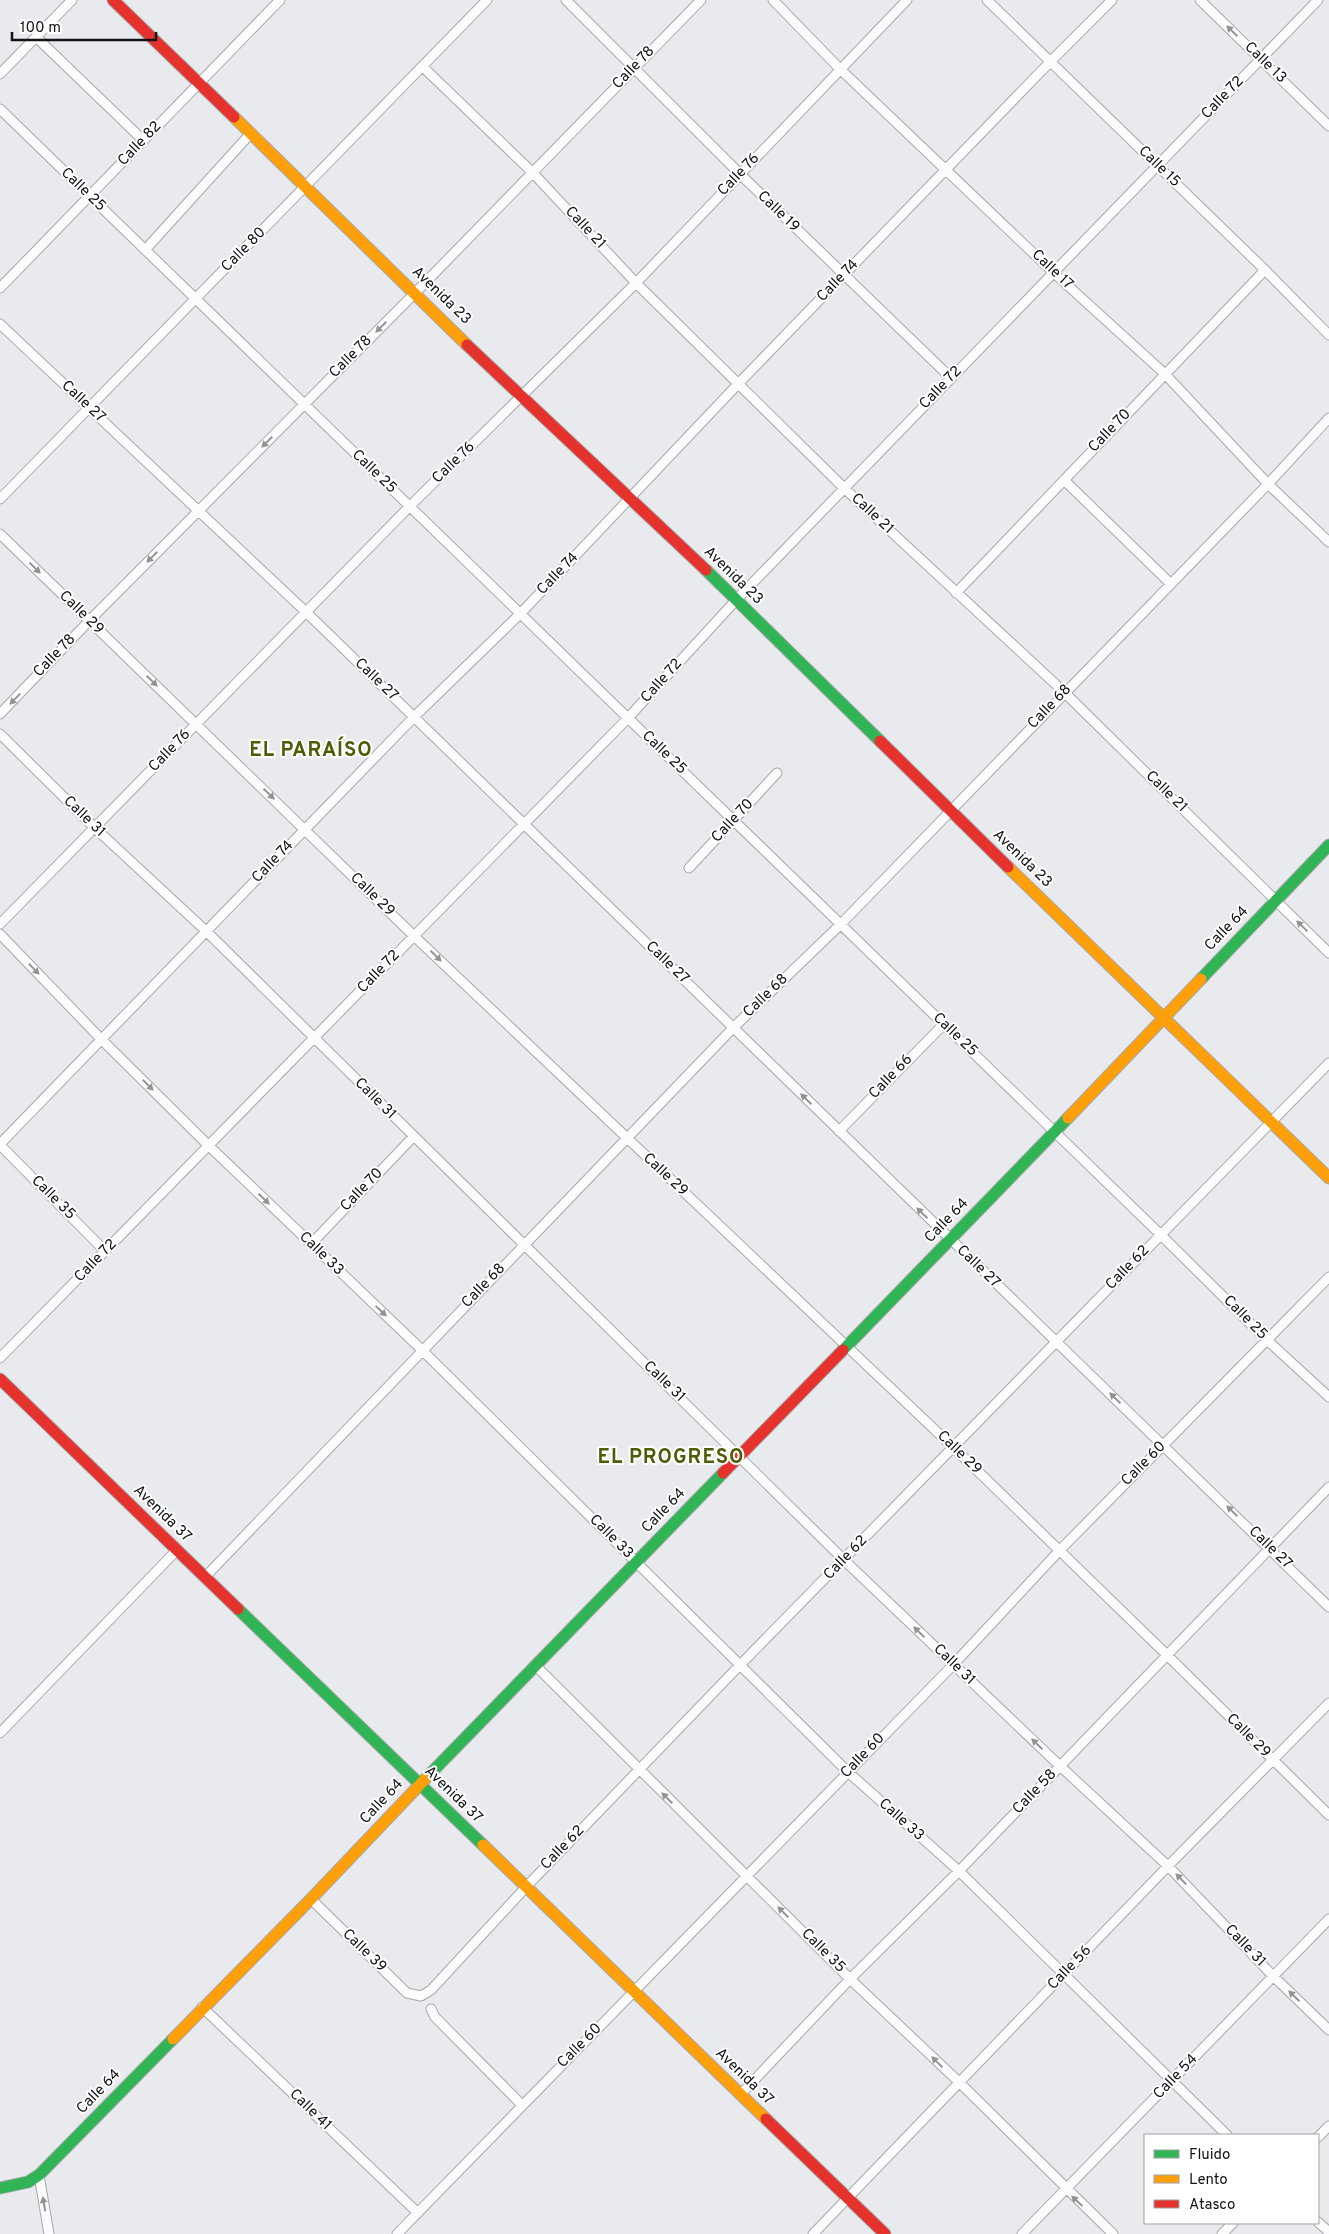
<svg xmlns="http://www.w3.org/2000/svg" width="1329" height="2234" font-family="Overpass,sans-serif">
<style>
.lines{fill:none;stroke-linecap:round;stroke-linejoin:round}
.street-casing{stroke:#a7a8aa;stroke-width:11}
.fast-casing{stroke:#a7a8aa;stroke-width:13}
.slow-casing{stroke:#a7a8aa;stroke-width:13}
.jam-casing{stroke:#a7a8aa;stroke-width:13}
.street{stroke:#fcfcfc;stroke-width:9}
.fast{stroke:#30b455;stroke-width:11}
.slow{stroke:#ff9f0a;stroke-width:11}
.jam{stroke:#e5322d;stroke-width:11}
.oneway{fill:#939394}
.labels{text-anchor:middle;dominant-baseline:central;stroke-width:4;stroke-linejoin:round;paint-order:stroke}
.street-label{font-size:15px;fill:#121314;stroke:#fff}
.district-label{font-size:20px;font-weight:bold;letter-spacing:1px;fill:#505b07;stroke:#fff}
</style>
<rect width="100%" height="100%" fill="#e8eaed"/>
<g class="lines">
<defs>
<path id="street" d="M 566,0 L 740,174 L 951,378
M 773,0 L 840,69 L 1054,273 L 1165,374 L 1268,484 L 1329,542
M 987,0 L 1265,270 L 1329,335
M 1200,0 L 1329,126
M 36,37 L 143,140
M 423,67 L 532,172 L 636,283 L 844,488 L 1064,692 L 1329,953
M 0,74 L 72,0
M 0,109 L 1161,1235 L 1267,1340 L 1329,1397
M 145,250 L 251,133
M 0,288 L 280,0
M 0,324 L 306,612 L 1329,1607
M 1064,480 L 1171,584
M 0,499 L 487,0
M 0,534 L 414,936 L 953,1447 L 1167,1655 L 1329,1815
M 956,593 L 1265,270
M 0,714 L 89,621 L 416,292 L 701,0
M 0,734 L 95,828 L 206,931 L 844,1560 L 1060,1766 L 1168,1866 L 1273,1976 L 1329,2030
M 689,868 L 777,773
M 0,924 L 410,506 L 636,283 L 907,0
M 0,934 L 101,1039 L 208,1145 L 422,1350 L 848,1772 L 959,1871 L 1227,2135
M 839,1131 L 944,1024
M 0,1144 L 414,717 L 520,614 L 738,384 L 1050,62 L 1112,0
M 0,1145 L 105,1251
M 311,1244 L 413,1137
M 0,1358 L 628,718 L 737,599 L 1318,0
M 206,1576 L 733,1028 L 840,925 L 1268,484 L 1329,418
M 535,1665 L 850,1979 L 959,2082 L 1113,2234
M 0,1733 L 177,1550
M 311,1899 L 407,1993 L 421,1996 L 431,1990 L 526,1887 L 740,1665 L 1329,1063
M 202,2007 L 418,2213
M 431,2009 L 435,2017 L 521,2104
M 740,2095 L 850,1979 L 959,1871 L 1329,1487
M 1318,2137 L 1329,2126
M 39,2175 L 49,2234
M 1318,2222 L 1329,2232
M 397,2234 L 953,1665 L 1059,1551 L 1329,1277
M 813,2234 L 1168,1866 L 1329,1703
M 1022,2234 L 1329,1919
M 1222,2234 L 1233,2223"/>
<path id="fast" d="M 706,570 L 880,741
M 1201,979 L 1329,845
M 843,1350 L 1068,1118
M 238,1609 L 483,1845
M 430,1774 L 723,1473
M 0,2188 L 28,2182 L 39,2175 L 173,2039"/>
<path id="slow" d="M 234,117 L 467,345
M 1008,867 L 1329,1178
M 1068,1118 L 1201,979
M 483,1845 L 766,2119
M 173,2039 L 311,1899 L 430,1774"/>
<path id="jam" d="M 113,0 L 234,117
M 467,345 L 706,570
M 880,741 L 1008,867
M 0,1379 L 238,1609
M 723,1473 L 843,1350
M 766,2119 L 885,2234"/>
</defs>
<use href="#street" class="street-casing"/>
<use href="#fast" class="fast-casing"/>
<use href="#slow" class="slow-casing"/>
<use href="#jam" class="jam-casing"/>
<use href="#street" class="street"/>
<use href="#fast" class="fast"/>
<use href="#slow" class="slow"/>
<use href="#jam" class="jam"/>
</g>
<defs><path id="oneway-solid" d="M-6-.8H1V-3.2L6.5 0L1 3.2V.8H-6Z" transform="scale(1.25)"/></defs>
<g class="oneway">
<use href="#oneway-solid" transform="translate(1232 31) rotate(-136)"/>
<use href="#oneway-solid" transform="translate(381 327) rotate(135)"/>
<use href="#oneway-solid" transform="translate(267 442) rotate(135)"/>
<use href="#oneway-solid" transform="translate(152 557) rotate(135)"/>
<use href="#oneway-solid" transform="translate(35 568) rotate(44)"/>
<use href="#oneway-solid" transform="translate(152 681) rotate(44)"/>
<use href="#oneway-solid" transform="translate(15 699) rotate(134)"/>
<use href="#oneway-solid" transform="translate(269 794) rotate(44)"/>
<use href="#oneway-solid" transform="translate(1302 926) rotate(-135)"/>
<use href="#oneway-solid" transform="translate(436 956) rotate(44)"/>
<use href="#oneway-solid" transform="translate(34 969) rotate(46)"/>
<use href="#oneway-solid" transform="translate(148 1085) rotate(45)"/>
<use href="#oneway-solid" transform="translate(806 1099) rotate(-136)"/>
<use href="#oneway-solid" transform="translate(264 1199) rotate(44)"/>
<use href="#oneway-solid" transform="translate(922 1213) rotate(-136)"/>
<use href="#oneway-solid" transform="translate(381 1311) rotate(43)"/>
<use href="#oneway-solid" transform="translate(1115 1398) rotate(-136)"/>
<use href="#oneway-solid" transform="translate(1232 1511) rotate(-136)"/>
<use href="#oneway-solid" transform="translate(919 1632) rotate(-136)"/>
<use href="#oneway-solid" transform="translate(1037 1744) rotate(-136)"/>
<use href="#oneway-solid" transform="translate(667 1798) rotate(-135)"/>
<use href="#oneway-solid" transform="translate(1181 1879) rotate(-134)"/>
<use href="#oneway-solid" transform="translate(783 1912) rotate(-135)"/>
<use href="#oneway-solid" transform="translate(1294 1996) rotate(-136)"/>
<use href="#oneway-solid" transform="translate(937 2062) rotate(-136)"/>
<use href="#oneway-solid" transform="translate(1077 2201) rotate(-137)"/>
<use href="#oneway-solid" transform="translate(44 2204) rotate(-100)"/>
</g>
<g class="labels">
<g class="street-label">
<text transform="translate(1265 63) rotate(44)">Calle 13</text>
<text transform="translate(634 68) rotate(-46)">Calle 78</text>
<text transform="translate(1223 98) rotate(-46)">Calle 72</text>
<text transform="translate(140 144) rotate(-46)">Calle 82</text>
<text transform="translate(1159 167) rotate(44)">Calle 15</text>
<text transform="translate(739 175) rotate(-46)">Calle 76</text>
<text transform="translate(83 190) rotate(44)">Calle 25</text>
<text transform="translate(778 212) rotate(44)">Calle 19</text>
<text transform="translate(585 228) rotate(47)">Calle 21</text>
<text transform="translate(244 250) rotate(-45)">Calle 80</text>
<text transform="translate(1052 270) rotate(43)">Calle 17</text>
<text transform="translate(838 281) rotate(-46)">Calle 74</text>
<text transform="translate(441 296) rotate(44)">Avenida 23</text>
<text transform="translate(351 357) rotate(-45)">Calle 78</text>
<text transform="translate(941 388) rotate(-46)">Calle 72</text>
<text transform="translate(83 402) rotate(43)">Calle 27</text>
<text transform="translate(1110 431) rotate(-46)">Calle 70</text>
<text transform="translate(454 463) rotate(-44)">Calle 76</text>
<text transform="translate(374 472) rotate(44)">Calle 25</text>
<text transform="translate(872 514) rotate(43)">Calle 21</text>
<text transform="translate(558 574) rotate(-46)">Calle 74</text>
<text transform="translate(733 576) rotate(44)">Avenida 23</text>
<text transform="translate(81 613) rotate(44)">Calle 29</text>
<text transform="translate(55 656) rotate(-46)">Calle 78</text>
<text transform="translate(376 680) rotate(44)">Calle 27</text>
<text transform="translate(662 681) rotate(-48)">Calle 72</text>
<text transform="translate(1050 707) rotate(-46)">Calle 68</text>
<text transform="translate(170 751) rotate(-46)">Calle 76</text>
<text transform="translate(664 753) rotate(44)">Calle 25</text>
<text transform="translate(1166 792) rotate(45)">Calle 21</text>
<text transform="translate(84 817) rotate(44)">Calle 31</text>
<text transform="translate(733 821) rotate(-47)">Calle 70</text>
<text transform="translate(1022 859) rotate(44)">Avenida 23</text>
<text transform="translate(273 862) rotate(-46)">Calle 74</text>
<text transform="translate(372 895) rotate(44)">Calle 29</text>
<text transform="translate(1227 929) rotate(-46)">Calle 64</text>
<text transform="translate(667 963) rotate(44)">Calle 27</text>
<text transform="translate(379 972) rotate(-46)">Calle 72</text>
<text transform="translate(766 996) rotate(-44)">Calle 68</text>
<text transform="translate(955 1035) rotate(44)">Calle 25</text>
<text transform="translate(891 1077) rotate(-46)">Calle 66</text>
<text transform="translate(375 1099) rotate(45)">Calle 31</text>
<text transform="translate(665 1175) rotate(43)">Calle 29</text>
<text transform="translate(362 1190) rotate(-46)">Calle 70</text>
<text transform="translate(53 1198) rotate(45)">Calle 35</text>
<text transform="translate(947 1221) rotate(-46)">Calle 64</text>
<text transform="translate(321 1254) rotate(44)">Calle 33</text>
<text transform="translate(96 1261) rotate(-46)">Calle 72</text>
<text transform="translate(978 1267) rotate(44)">Calle 27</text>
<text transform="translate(1128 1268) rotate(-46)">Calle 62</text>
<text transform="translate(484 1286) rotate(-46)">Calle 68</text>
<text transform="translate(1245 1318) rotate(45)">Calle 25</text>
<text transform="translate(664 1382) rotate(44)">Calle 31</text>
<text transform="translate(959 1453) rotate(44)">Calle 29</text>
<text transform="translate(1144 1464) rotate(-45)">Calle 60</text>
<text transform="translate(664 1511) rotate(-46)">Calle 64</text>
<text transform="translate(162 1514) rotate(44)">Avenida 37</text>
<text transform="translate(611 1537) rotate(45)">Calle 33</text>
<text transform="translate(1270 1548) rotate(44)">Calle 27</text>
<text transform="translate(846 1558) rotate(-46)">Calle 62</text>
<text transform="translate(954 1665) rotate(44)">Calle 31</text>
<text transform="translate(1248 1736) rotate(45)">Calle 29</text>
<text transform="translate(863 1756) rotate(-46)">Calle 60</text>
<text transform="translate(1035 1792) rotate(-46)">Calle 58</text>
<text transform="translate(453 1795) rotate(44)">Avenida 37</text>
<text transform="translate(382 1802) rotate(-47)">Calle 64</text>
<text transform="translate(901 1820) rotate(42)">Calle 33</text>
<text transform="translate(563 1848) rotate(-46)">Calle 62</text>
<text transform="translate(1245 1946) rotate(46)">Calle 31</text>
<text transform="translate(364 1951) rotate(44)">Calle 39</text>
<text transform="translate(823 1951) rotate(45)">Calle 35</text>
<text transform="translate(1070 1968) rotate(-46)">Calle 56</text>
<text transform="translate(580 2046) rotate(-45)">Calle 60</text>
<text transform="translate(744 2077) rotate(44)">Avenida 37</text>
<text transform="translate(1176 2077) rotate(-46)">Calle 54</text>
<text transform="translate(99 2092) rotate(-46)">Calle 64</text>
<text transform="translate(310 2110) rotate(44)">Calle 41</text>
</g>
<g class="district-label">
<text x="311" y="751">EL PARAÍSO</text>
<text x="671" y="1458">EL PROGRESO</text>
</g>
</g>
<rect x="1144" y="2134" width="175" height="90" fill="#ffffff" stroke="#a0a1a1"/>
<rect x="1154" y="2150" width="25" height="8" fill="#30b455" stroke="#a0a1a1"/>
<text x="1189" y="2159" font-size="15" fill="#121314">Fluido</text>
<rect x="1154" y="2175" width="25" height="8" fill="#ff9f0a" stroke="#a0a1a1"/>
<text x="1189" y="2184" font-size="15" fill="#121314">Lento</text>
<rect x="1154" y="2200" width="25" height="8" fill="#e5322d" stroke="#a0a1a1"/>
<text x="1189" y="2209" font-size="15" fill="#121314">Atasco</text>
<path d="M12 32v8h144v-8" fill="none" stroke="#121314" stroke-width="2.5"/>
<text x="20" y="32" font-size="15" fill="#121314" stroke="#ffffff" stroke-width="4" paint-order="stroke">100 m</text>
</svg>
